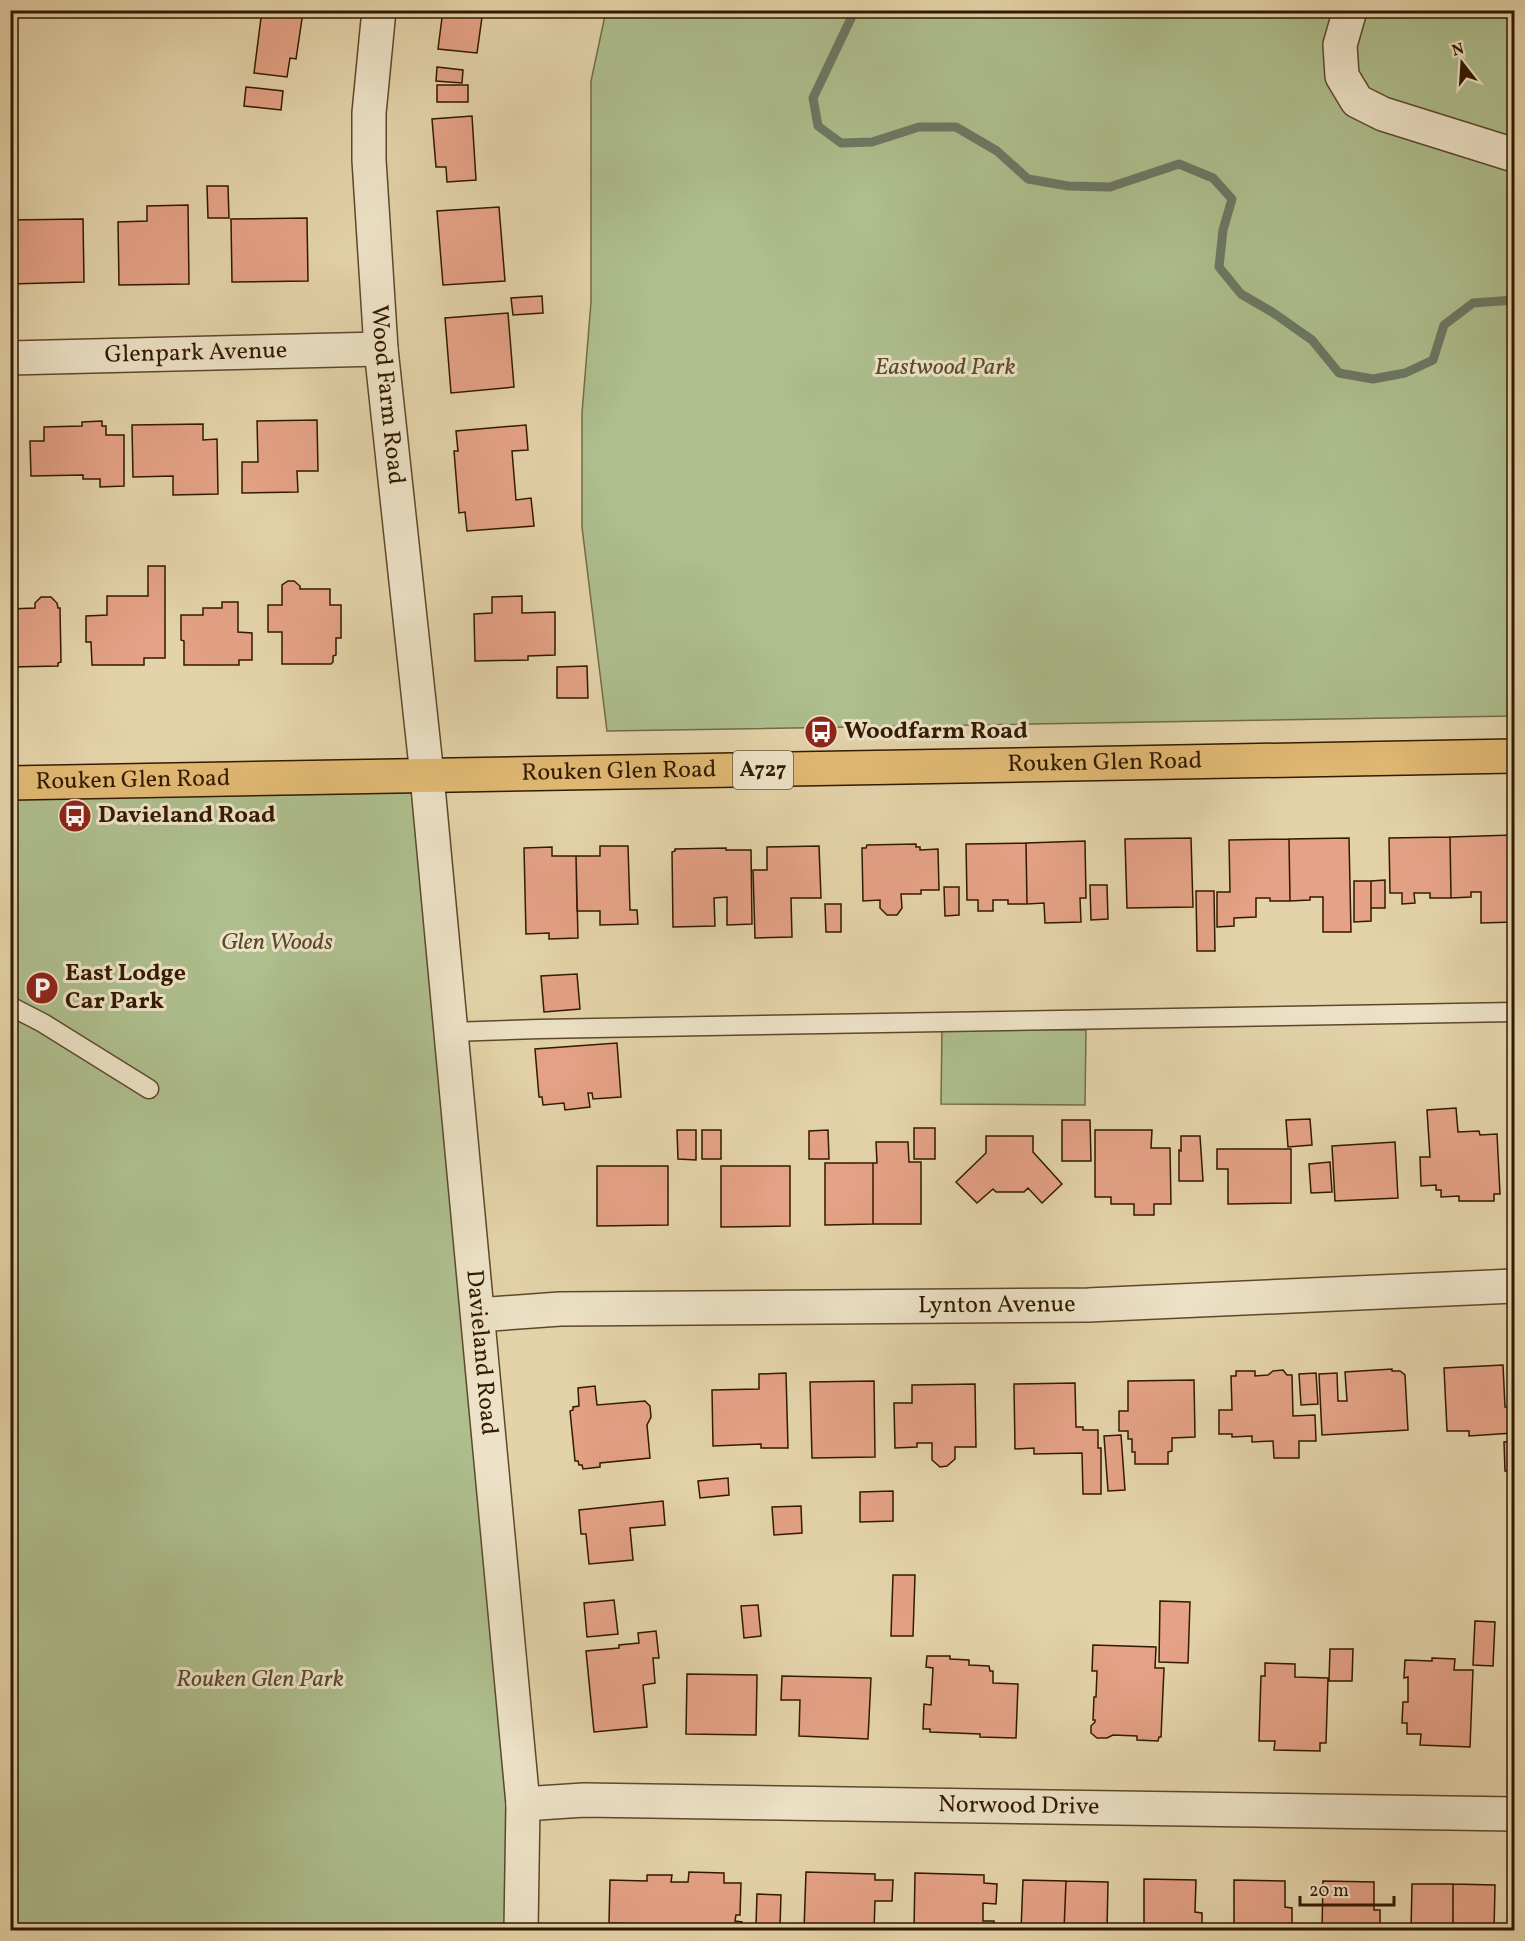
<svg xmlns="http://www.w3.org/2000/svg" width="1525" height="1941" font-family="Vollkorn,serif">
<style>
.green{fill:#aebe8d;stroke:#706c46;stroke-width:1.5}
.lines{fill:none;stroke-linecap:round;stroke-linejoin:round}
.stream{stroke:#6d7864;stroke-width:9}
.building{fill:#e5a286;stroke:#321900;stroke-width:1.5}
.service-casing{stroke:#5e482a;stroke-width:21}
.minor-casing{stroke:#5e482a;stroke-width:36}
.tertiary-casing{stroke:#5e482a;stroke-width:36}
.primary-casing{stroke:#321900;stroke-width:36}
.service{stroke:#ede2c7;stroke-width:18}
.minor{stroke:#ede2c7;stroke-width:33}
.tertiary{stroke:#ede2c7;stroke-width:33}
.primary{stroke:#e2ba74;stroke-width:33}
.labels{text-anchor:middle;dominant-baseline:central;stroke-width:6;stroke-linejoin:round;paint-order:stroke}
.shield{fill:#ede2c7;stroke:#6a553c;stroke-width:1.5}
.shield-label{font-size:22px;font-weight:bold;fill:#321900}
.street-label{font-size:24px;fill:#321900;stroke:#ede2c7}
.park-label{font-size:24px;font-style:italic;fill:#574b2a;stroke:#ede2c7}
.poi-label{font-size:24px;font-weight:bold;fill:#321900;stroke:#ede2c7;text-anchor:start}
</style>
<rect width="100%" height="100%" fill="#e4d3a9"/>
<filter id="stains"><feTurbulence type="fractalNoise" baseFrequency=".00333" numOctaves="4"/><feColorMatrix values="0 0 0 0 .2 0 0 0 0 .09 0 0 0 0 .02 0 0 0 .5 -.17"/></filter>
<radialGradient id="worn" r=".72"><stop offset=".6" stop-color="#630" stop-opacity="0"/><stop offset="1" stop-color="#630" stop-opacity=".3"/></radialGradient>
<path class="green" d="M 606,11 L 1514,11 L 1514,716 L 607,731 L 582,527 L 582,413 L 591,302 L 591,81 Z
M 427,776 L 517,1930 L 11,1930 L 11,783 Z
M 942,1029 L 1086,1030 L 1085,1105 L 941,1104 Z"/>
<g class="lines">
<path class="stream" d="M 855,10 L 813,98 L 818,126 L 841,143 L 872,142 L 919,127 L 956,127 L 997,151 L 1028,179 L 1068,186 L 1110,187 L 1179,164 L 1213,178 L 1232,199 L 1223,230 L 1219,267 L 1241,294 L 1272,312 L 1312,340 L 1339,373 L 1373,379 L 1405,373 L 1433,360 L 1444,325 L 1473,303 L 1514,300"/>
</g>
<path class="building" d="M 262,10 L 303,12 L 296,59 L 290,58 L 287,77 L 254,73 Z
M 443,10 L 483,10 L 477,53 L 438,49 Z
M 437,67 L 463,70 L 462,83 L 436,81 Z
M 437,85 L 468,85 L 468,102 L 437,102 Z
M 246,87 L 283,91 L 281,110 L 244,106 Z
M 472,116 L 476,180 L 447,182 L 446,167 L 436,167 L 432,119 Z
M 207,186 L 228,186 L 229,218 L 208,218 Z
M 188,205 L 189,284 L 119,285 L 118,222 L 147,221 L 147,206 Z
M 499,207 L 505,281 L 443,285 L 437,211 Z
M 307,218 L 308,281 L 232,282 L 231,219 Z
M 83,219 L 84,282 L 10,284 L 10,220 Z
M 542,296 L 543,313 L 513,315 L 511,298 Z
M 508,313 L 514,387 L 451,393 L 445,318 Z
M 317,420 L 318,471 L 297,471 L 298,492 L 242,493 L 242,462 L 258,462 L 257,421 Z
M 102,421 L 102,426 L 106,426 L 106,435 L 124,435 L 124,486 L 100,487 L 100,479 L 83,479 L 83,475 L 31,476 L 30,441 L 44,441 L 44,427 L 82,426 L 82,422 Z
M 203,424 L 203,440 L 217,439 L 218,494 L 173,495 L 173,476 L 133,477 L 132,425 Z
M 526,425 L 528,450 L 512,451 L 516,500 L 531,498 L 534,526 L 467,531 L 465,512 L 459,513 L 454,451 L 458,451 L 456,431 Z
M 148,566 L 165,566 L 165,658 L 144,658 L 144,665 L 92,665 L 91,642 L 86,642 L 86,616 L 107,615 L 107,596 L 148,596 Z
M 288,581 L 294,581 L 300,586 L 300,589 L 330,589 L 330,605 L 341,605 L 341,638 L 336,638 L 336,655 L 333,656 L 333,662 L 331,664 L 282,664 L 282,632 L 268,632 L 268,605 L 282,605 L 282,585 Z
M 522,596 L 522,613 L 555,612 L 555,655 L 528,656 L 528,660 L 475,661 L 474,614 L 492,613 L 492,597 Z
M 41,597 L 51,597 L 57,603 L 58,608 L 60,608 L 61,662 L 58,663 L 58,666 L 10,667 L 10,609 L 35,608 L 35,603 Z
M 222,602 L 238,602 L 238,632 L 252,633 L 252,660 L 239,660 L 239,665 L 184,665 L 184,641 L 181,640 L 181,615 L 203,615 L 203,608 L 222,608 Z
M 587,666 L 588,698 L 557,698 L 557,667 Z
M 1512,835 L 1512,841 L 1514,841 L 1514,922 L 1481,923 L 1481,892 L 1471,892 L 1471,897 L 1451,898 L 1450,837 Z
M 1450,837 L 1451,898 L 1430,898 L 1430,893 L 1414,893 L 1415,903 L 1402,904 L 1402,893 L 1390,893 L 1389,838 Z
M 1191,838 L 1193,907 L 1127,908 L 1125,839 Z
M 1349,838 L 1351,932 L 1323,932 L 1323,897 L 1310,897 L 1310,900 L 1290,901 L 1289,839 Z
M 1289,839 L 1290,901 L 1270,901 L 1270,898 L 1256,898 L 1256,917 L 1234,918 L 1234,926 L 1217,927 L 1217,892 L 1230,892 L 1229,840 Z
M 1085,841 L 1086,898 L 1080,898 L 1081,922 L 1045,923 L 1044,903 L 1027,904 L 1026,843 Z
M 1026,843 L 1027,904 L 1008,904 L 1008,900 L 993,900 L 993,911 L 978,911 L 978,900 L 967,900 L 966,844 Z
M 916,844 L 916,847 L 920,847 L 920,850 L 938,849 L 939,890 L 921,890 L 921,894 L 901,894 L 902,908 L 897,915 L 887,915 L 880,908 L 880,900 L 863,901 L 862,848 L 866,848 L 867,845 Z
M 600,846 L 628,846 L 630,910 L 637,910 L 638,924 L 600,925 L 600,911 L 577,911 L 576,856 L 600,856 Z
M 819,846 L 821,898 L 791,898 L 792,937 L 755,938 L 753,870 L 767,870 L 767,847 Z
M 552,847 L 552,856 L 576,856 L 578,938 L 549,939 L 549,933 L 526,934 L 524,848 Z
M 726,848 L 726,850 L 751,850 L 752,924 L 727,925 L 727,897 L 714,898 L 715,926 L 673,927 L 672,852 L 675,851 L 675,849 Z
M 1385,880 L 1385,908 L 1371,908 L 1371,881 Z
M 1354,881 L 1371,881 L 1371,921 L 1354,922 Z
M 1090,885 L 1107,885 L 1108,919 L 1091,920 Z
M 944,887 L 959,887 L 959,915 L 945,916 Z
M 1196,891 L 1214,891 L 1215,951 L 1197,951 Z
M 825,904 L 841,904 L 841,932 L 826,932 Z
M 577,974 L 580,1009 L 544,1012 L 541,976 Z
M 617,1043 L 621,1097 L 593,1099 L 592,1093 L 588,1093 L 590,1107 L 565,1110 L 564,1103 L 543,1105 L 542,1097 L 539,1097 L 535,1049 Z
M 1456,1108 L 1458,1132 L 1479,1131 L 1480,1135 L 1497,1134 L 1500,1194 L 1494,1194 L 1494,1201 L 1459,1201 L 1459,1196 L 1441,1197 L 1441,1190 L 1436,1190 L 1436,1185 L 1421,1186 L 1420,1157 L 1430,1157 L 1427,1110 Z
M 1310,1119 L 1312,1145 L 1288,1147 L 1286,1120 Z
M 1062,1120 L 1090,1120 L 1091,1161 L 1062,1161 Z
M 914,1128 L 935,1128 L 935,1159 L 914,1159 Z
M 677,1130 L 696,1130 L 696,1160 L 678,1159 Z
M 702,1130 L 721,1130 L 721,1159 L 702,1159 Z
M 828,1130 L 829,1159 L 809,1159 L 809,1131 Z
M 1095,1130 L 1152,1130 L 1151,1148 L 1170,1148 L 1171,1204 L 1154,1204 L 1154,1215 L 1134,1215 L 1134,1204 L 1111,1204 L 1111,1197 L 1095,1197 Z
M 986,1136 L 1033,1136 L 1033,1152 L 1062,1184 L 1042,1203 L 1028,1188 L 1024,1192 L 996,1192 L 993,1189 L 977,1203 L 956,1182 L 986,1153 Z
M 1181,1136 L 1200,1136 L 1203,1181 L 1179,1181 L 1179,1150 L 1181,1151 Z
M 876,1142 L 908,1142 L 909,1162 L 921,1162 L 921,1224 L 873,1224 L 873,1163 L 877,1163 Z
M 1395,1142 L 1398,1198 L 1335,1201 L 1332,1146 Z
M 1217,1149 L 1291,1149 L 1291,1203 L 1228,1204 L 1228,1169 L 1217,1169 Z
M 1330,1162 L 1332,1192 L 1311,1193 L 1309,1164 Z
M 825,1163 L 873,1163 L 873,1224 L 825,1225 Z
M 597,1166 L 668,1166 L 668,1225 L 597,1226 Z
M 721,1166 L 790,1166 L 790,1226 L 721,1227 Z
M 1503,1365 L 1505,1407 L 1511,1407 L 1513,1433 L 1469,1436 L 1469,1431 L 1447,1431 L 1444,1368 Z
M 1392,1369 L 1392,1371 L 1400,1371 L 1405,1375 L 1408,1430 L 1322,1435 L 1319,1374 L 1337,1373 L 1338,1401 L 1347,1401 L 1345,1372 Z
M 1283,1370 L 1287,1375 L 1292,1375 L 1293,1416 L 1315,1415 L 1316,1441 L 1299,1441 L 1299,1458 L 1274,1458 L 1273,1441 L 1252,1442 L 1252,1436 L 1232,1437 L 1232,1434 L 1219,1434 L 1219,1410 L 1232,1410 L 1231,1376 L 1236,1376 L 1236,1371 L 1255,1371 L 1255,1376 L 1268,1375 L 1273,1371 Z
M 786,1373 L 788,1448 L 761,1448 L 761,1444 L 713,1446 L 712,1390 L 759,1389 L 759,1374 Z
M 1316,1373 L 1318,1404 L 1301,1405 L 1299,1374 Z
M 1194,1380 L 1195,1437 L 1172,1438 L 1172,1451 L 1168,1452 L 1168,1464 L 1135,1464 L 1135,1452 L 1132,1452 L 1132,1439 L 1128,1439 L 1128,1431 L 1119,1431 L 1119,1411 L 1128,1411 L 1128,1381 Z
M 874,1381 L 875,1457 L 812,1458 L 810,1382 Z
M 1075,1383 L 1076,1427 L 1083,1427 L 1083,1430 L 1098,1430 L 1098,1448 L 1101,1448 L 1101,1494 L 1083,1494 L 1082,1453 L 1034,1454 L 1034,1448 L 1015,1449 L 1014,1384 Z
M 975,1384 L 976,1447 L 955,1447 L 955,1459 L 947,1466 L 940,1467 L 932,1460 L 932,1443 L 917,1443 L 917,1447 L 895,1448 L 894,1403 L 912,1403 L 912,1385 Z
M 595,1386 L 597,1405 L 645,1401 L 650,1406 L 651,1417 L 647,1425 L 650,1458 L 600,1463 L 600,1467 L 583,1469 L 582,1465 L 579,1465 L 578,1461 L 575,1461 L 570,1411 L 573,1410 L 573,1407 L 579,1406 L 578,1388 Z
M 1121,1435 L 1125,1490 L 1108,1491 L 1104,1436 Z
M 1514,1441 L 1514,1471 L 1505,1471 L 1504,1442 Z
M 728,1478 L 729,1495 L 700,1498 L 698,1481 Z
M 893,1491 L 893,1521 L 860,1522 L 860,1492 Z
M 663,1501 L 665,1525 L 630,1528 L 633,1560 L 589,1564 L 586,1534 L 581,1534 L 579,1510 Z
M 801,1506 L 802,1533 L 774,1535 L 772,1507 Z
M 893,1575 L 915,1575 L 913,1636 L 891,1636 Z
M 614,1600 L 618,1634 L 587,1637 L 584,1603 Z
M 1160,1601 L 1190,1602 L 1188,1663 L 1159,1662 Z
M 758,1605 L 761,1636 L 744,1638 L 741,1606 Z
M 1475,1621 L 1495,1622 L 1493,1666 L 1473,1665 Z
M 656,1631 L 659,1658 L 653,1658 L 655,1683 L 643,1685 L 647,1727 L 594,1732 L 586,1651 L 619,1648 L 619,1645 L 639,1643 L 638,1633 Z
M 1093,1645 L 1156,1647 L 1155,1668 L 1164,1668 L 1161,1737 L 1159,1737 L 1158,1741 L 1137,1740 L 1137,1736 L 1113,1735 L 1107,1738 L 1097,1738 L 1091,1733 L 1091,1726 L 1095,1722 L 1095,1720 L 1093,1720 L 1094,1697 L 1096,1697 L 1097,1671 L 1092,1671 Z
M 1330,1649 L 1353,1649 L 1352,1681 L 1329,1681 Z
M 927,1656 L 950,1656 L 950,1659 L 969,1660 L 969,1665 L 989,1666 L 990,1671 L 993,1671 L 993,1683 L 1018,1684 L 1016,1738 L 980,1737 L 980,1734 L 930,1732 L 930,1729 L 923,1729 L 924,1704 L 931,1705 L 933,1668 L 926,1667 Z
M 1432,1658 L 1455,1659 L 1454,1670 L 1473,1670 L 1470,1747 L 1420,1745 L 1421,1734 L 1407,1734 L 1407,1723 L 1402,1723 L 1403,1702 L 1408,1702 L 1408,1677 L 1404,1678 L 1405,1660 L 1432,1661 Z
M 1265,1663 L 1295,1664 L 1295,1677 L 1328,1678 L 1326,1743 L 1320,1743 L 1320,1751 L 1274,1750 L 1275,1741 L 1259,1741 L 1261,1676 L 1265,1676 Z
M 687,1674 L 757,1675 L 756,1735 L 686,1734 Z
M 782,1676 L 871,1678 L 868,1739 L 799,1736 L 800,1700 L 781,1700 Z
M 689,1872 L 724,1873 L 724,1883 L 741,1883 L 740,1915 L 736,1915 L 735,1921 L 742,1922 L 742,1930 L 674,1930 L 675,1925 L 609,1923 L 610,1880 L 647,1881 L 647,1875 L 672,1875 L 671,1882 L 688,1882 Z
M 806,1872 L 875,1874 L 875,1880 L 893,1880 L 892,1901 L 875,1901 L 874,1930 L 804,1930 Z
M 915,1873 L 984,1875 L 984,1883 L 997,1884 L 996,1904 L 983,1903 L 983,1921 L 994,1921 L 994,1930 L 914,1930 Z
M 1144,1879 L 1196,1880 L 1195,1912 L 1202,1913 L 1202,1924 L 1209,1924 L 1209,1930 L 1144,1930 Z
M 1023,1880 L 1066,1881 L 1064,1930 L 1021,1930 Z
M 1234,1880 L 1285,1881 L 1285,1907 L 1292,1908 L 1292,1930 L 1234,1930 Z
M 1066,1881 L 1108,1882 L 1107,1930 L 1064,1930 Z
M 1323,1881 L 1374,1882 L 1374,1910 L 1380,1910 L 1380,1927 L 1391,1927 L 1390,1930 L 1322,1930 Z
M 1412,1884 L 1453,1884 L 1453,1930 L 1411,1930 Z
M 1453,1884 L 1495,1885 L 1494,1930 L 1453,1930 Z
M 757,1894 L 781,1895 L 780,1926 L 756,1925 Z"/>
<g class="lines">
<defs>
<path id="service" d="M 10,1006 L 43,1023 L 149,1089
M 451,1032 L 539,1029 L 1514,1012"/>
<g id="minor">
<path id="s1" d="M 379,10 L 369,113 L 369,160 L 372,207 L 381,349 L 427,776"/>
<path d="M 1350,10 L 1340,45 L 1342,76 L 1357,101 L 1383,114 L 1514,155"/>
<path id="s2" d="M 10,358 L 381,349"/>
<path id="s3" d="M 478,1315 L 560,1309 L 1088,1305 L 1514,1286"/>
<path id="s4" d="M 523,1804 L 584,1800 L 1514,1814"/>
</g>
<g id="tertiary">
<path id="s5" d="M 427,776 L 523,1804 L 521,1930"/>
</g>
<g id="primary">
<path id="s6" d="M 10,783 L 1514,756"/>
</g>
</defs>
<use href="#service" class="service-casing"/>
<use href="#minor" class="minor-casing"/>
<use href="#tertiary" class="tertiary-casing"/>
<use href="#primary" class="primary-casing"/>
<use href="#service" class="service"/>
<use href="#minor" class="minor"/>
<use href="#tertiary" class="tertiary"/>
<use href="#primary" class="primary"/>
</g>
<defs>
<symbol id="bus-disc" viewBox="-11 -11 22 22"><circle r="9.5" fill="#8f2418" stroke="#ede2c7"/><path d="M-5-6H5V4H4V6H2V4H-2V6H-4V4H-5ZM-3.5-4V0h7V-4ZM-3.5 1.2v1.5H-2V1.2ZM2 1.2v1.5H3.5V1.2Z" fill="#fff"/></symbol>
<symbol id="parking-disc" viewBox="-11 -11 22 22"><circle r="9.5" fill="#8f2418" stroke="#ede2c7"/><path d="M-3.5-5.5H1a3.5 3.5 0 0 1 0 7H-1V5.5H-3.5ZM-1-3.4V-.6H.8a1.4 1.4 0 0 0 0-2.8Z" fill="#fff"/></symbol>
</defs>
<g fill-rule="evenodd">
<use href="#bus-disc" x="802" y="713" width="38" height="38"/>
<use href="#bus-disc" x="56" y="797" width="38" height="38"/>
<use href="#parking-disc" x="23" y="969" width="38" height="38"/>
</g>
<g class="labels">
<rect class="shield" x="733" y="751" width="60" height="38" rx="4.5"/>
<g class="shield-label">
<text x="763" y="770">A727</text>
</g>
<g class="street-label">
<text stroke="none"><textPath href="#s2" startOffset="186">Glenpark Avenue</textPath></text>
<text stroke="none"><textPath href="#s1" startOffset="386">Wood Farm Road</textPath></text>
<text stroke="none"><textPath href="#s6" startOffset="1095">Rouken Glen Road</textPath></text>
<text stroke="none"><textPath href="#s6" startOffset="609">Rouken Glen Road</textPath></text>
<text stroke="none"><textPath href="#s6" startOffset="123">Rouken Glen Road</textPath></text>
<text stroke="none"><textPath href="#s3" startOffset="519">Lynton Avenue</textPath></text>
<text stroke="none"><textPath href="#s5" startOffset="579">Davieland Road</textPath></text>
<text stroke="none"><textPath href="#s4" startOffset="496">Norwood Drive</textPath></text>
</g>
<g class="park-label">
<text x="945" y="368">Eastwood Park</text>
<text x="277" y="943">Glen Woods</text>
<text x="260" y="1680">Rouken Glen Park</text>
</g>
<g class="poi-label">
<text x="844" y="732">Woodfarm Road</text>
<text x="98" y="816">Davieland Road</text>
<text x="65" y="974">East Lodge<tspan x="65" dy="28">Car Park</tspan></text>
</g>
</g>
<rect width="1525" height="1941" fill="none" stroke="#e4d3a9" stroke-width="36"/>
<rect x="12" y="12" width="1501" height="1917" fill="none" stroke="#321900" stroke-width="3"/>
<rect x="18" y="18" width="1489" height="1905" fill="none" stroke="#321900" stroke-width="1.5"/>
<g transform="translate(1462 63) rotate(343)" stroke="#ede2c7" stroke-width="4.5" paint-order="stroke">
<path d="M0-4.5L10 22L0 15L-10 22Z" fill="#321900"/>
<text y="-9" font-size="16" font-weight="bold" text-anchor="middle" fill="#321900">N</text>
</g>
<path d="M1300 1896v9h94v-9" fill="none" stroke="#321900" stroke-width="3"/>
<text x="1309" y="1896" font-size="18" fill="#321900" stroke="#ede2c7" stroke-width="4.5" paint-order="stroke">20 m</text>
<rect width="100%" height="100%" filter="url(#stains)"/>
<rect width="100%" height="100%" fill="url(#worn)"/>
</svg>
